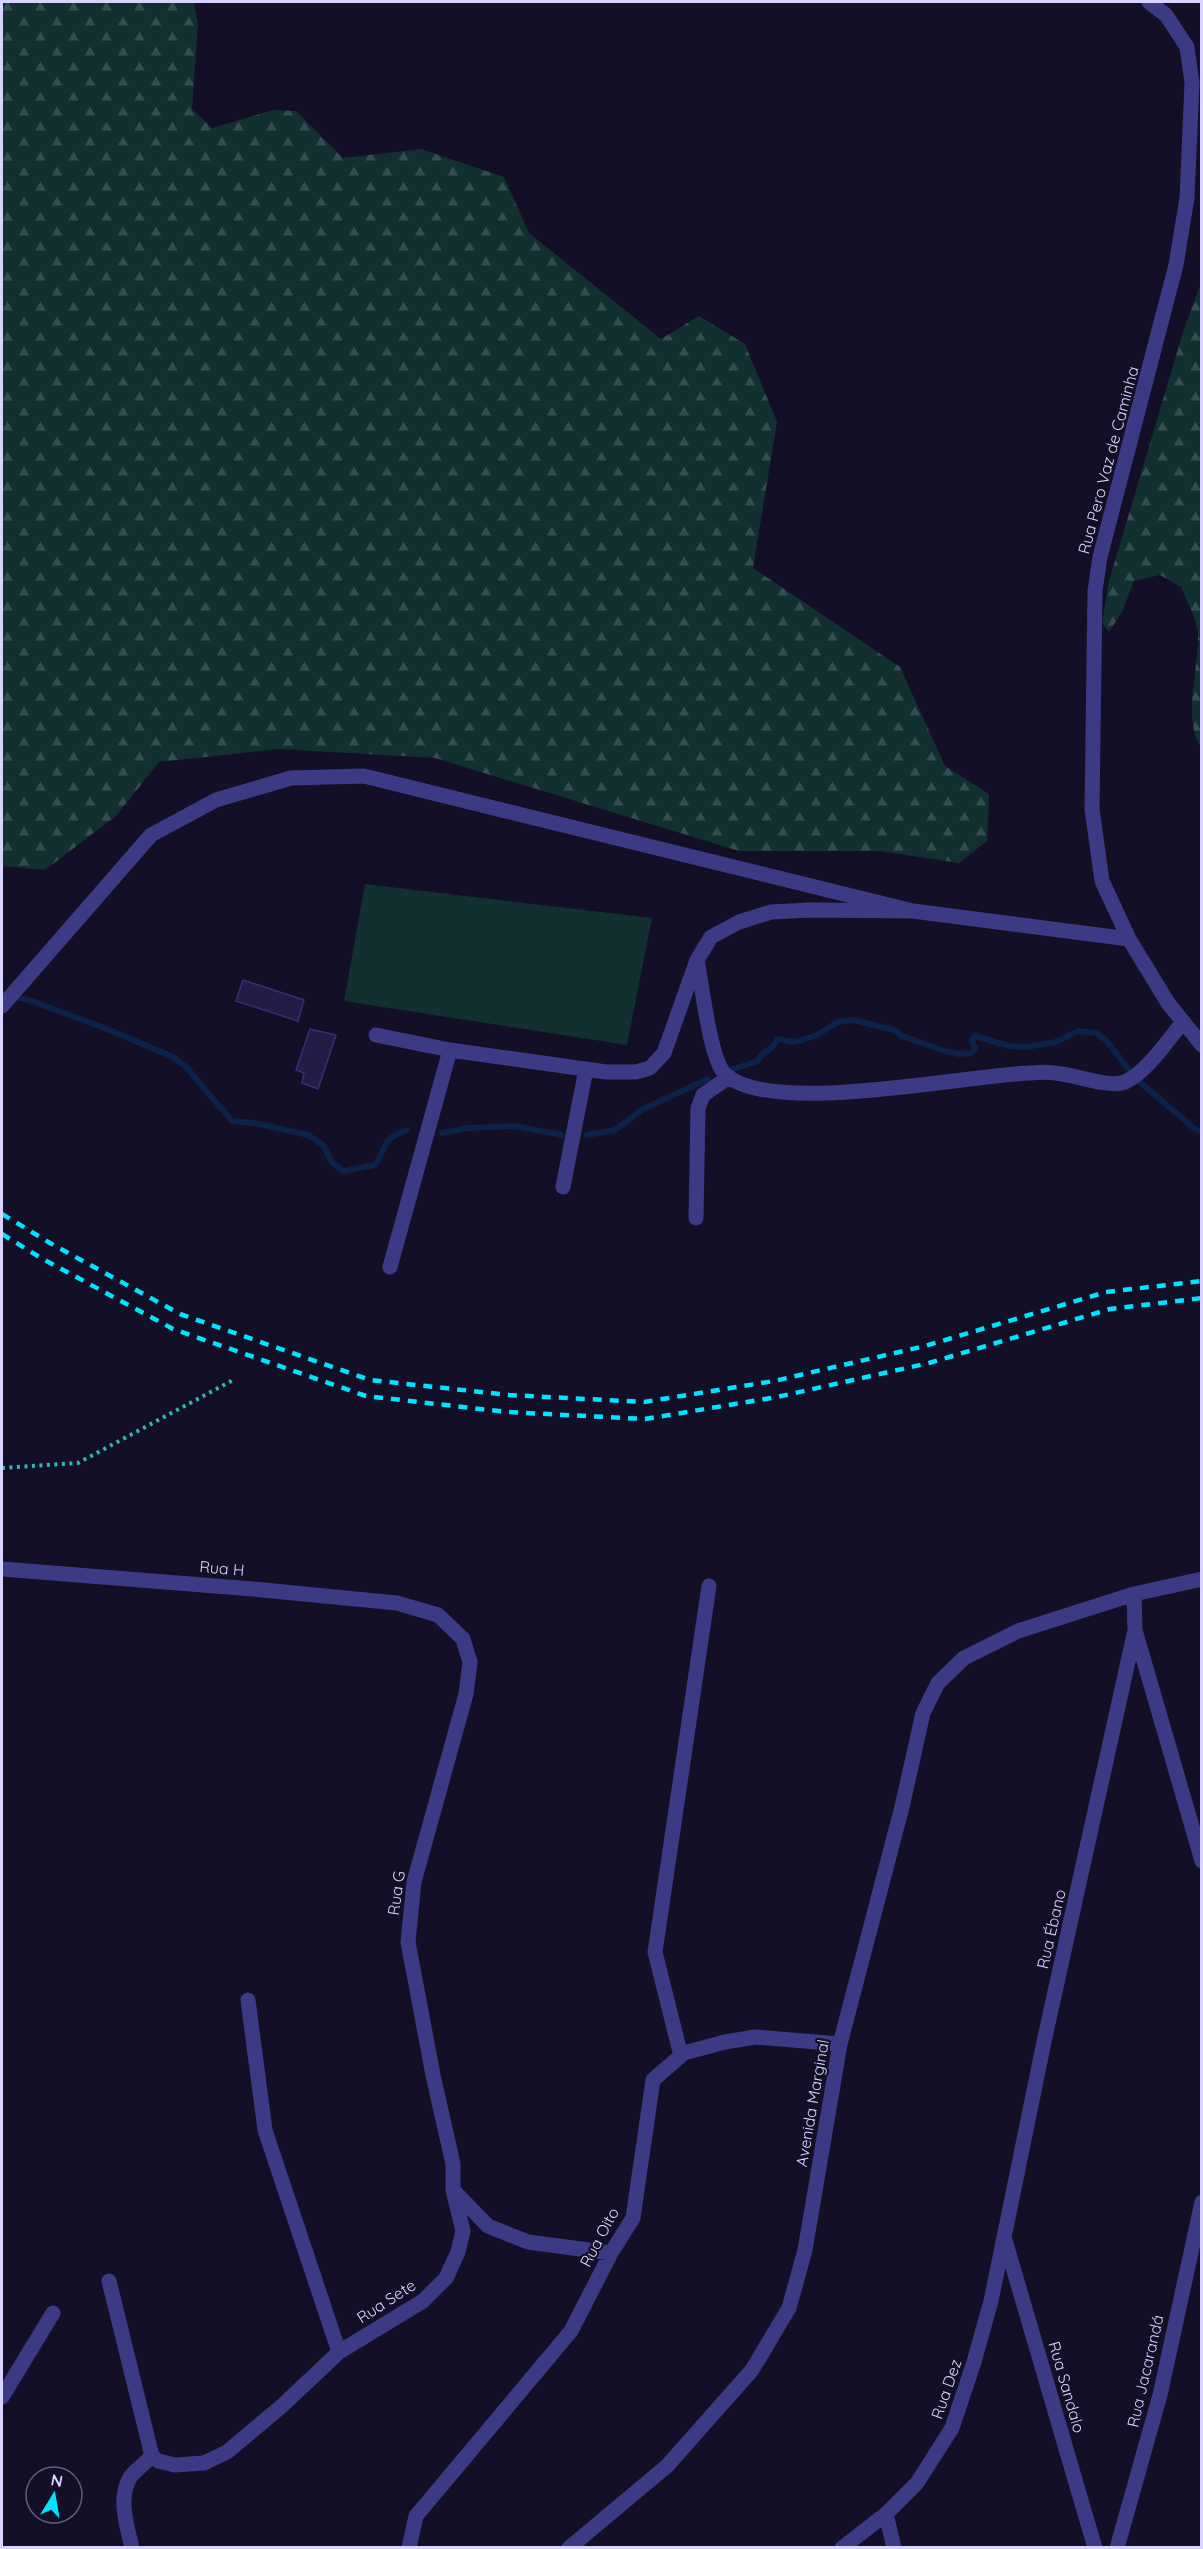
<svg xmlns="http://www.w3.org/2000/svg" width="1203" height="2549" font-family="Quicksand,sans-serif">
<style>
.grass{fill:#12302f}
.forest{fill:url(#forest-firs)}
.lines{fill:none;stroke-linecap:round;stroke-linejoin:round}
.stream{stroke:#0c2248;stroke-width:6}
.building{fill:#241b47;stroke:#3b2d73;stroke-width:1.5}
.path{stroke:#2fb8b0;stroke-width:4;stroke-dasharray:3 4.5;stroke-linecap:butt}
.minor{stroke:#3d3a85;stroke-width:15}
.rail{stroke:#00e5ff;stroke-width:4.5;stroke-dasharray:9 8;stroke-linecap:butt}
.labels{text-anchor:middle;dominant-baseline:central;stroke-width:4.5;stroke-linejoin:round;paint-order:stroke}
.street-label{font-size:16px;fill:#d9d4ff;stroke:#130f26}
</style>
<defs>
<pattern id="forest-firs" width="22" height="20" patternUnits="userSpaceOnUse" patternTransform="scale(1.5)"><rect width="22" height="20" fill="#12302f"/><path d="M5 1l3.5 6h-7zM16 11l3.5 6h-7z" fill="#344d4e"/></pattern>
</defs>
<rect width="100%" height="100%" fill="#130f26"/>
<path class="grass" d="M 365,884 L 652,918 L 627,1045 L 344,1001 Z"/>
<path class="forest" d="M 2,2 L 194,2 L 198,24 L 192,109 L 212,128 L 273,110 L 296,111 L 343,158 L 421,149 L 504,177 L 529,233 L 661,339 L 699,316 L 745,344 L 777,422 L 753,568 L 900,667 L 945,766 L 989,794 L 987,841 L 959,863 L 880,851 L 739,851 L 435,758 L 279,749 L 159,762 L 116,816 L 45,870 L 2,866 Z
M 1201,283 L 1201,747 C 1182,718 1199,669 1198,636 C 1198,621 1187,602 1181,587 L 1160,575 L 1134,581 L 1122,612 L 1109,632 L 1102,623 L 1109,581 L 1184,329 Z"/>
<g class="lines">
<path class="stream" d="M 2,994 L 32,1001 L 107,1029 L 173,1057 L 186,1067 L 232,1121 L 254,1123 L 308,1135 L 323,1145 L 332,1162 L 343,1171 L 375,1165 C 389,1145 380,1140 407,1130
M 730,1070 L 758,1061 C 762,1050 774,1051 777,1039 L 795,1042 L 815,1036 L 838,1022 L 853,1020 L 894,1030 L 902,1036 L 945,1051 L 959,1054 L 971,1053 L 975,1049 L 972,1040 L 975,1036 L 1009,1046 L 1026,1047 L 1056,1042 L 1078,1031 L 1096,1033 L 1106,1040 L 1135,1078 L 1195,1129 L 1202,1132
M 442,1133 L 468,1128 L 515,1126 L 562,1135
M 587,1135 L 615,1130 L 643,1109 L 708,1079"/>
</g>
<path class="building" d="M 243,980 L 304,1000 L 298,1021 L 236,1001 Z
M 310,1029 L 336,1035 L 318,1089 L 302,1083 L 304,1073 L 296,1070 Z"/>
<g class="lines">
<path class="path" d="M 2,1468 L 78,1463 L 235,1379"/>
<path class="minor" d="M 1149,2 L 1166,15 L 1187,47 L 1192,83 L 1187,198 L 1176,265 L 1100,557 L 1095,591 L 1092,809 L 1102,881 L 1129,939 L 1168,1003 L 1202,1045
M 697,960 C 702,984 710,1060 725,1074 C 770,1117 966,1075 1030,1073 C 1040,1072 1052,1072 1062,1074 C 1078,1076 1110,1088 1125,1082 C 1146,1073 1168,1040 1182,1023
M 2,1006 L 151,835 L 216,800 L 291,778 L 364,776 L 913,911
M 376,1035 L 450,1050 L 606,1072 L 636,1072 L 650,1068 L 664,1053 L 697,960 L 711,937 L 739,922 L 771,912 L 810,910 L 913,911 L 1129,939
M 563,1187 L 586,1069
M 696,1218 L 698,1108 L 703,1095 L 729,1077
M 390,1267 L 450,1050
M 2,1569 L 253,1589 L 397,1603 L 438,1615 L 463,1639 L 470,1662 L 466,1694 L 414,1882 L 408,1942 L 433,2075 L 453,2164 L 453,2190 L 463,2231 L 458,2252 L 446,2278 L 423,2301 L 339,2352 L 283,2405 L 227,2452 L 204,2463 L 175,2465 L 158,2461 L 152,2456
M 1134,1594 L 1135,1630 L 1202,1861
M 248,2000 L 265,2130 L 339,2352
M 681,2056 L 655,1952 L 709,1586
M 453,2190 L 488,2226 L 528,2242 L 611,2253
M 1005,2240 L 1095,2548
M 109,2281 L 152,2456
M 2,2397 L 53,2313
M 886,2514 L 894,2548
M 132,2548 C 127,2525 117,2497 131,2476 C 137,2469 146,2462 152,2456
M 409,2548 L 416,2516 L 571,2331 L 611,2253 L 633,2218 L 653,2080 L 684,2053 L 725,2042 L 755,2037 L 840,2044
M 569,2548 L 667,2466 L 752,2370 L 789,2308 L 805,2250 L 840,2044 L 902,1807 L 923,1713 L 938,1683 L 964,1658 L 1018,1631 L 1134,1594 L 1202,1579
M 842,2548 L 886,2514 L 917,2483 L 952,2428 L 974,2362 L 991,2301 L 1045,2037 L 1135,1630
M 1117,2548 L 1160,2395 L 1202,2202"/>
<path class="rail" d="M 2,1214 L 50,1243 L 180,1314 L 370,1380 L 509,1395 L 644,1402 L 774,1381 L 925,1346 L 1106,1292 L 1202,1281
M 2,1234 L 41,1258 L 173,1329 L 366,1396 L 507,1412 L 645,1419 L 777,1397 L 929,1363 L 1110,1309 L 1202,1298"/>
</g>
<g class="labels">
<g class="street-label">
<text transform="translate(1108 460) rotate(-75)">Rua Pero Vaz de Caminha</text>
<text transform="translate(222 1568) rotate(5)">Rua H</text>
<text transform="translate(396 1893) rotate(-82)">Rua G</text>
<text transform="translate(1051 1929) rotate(-77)">Rua Ébano</text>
<text transform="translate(812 2103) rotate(-80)">Avenida Marginal</text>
<text transform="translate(599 2237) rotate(-62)">Rua Oito</text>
<text transform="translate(386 2301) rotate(-33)">Rua Sete</text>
<text transform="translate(1145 2371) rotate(-77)">Rua Jacarandá</text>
<text transform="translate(1067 2387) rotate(74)">Rua Sandalo</text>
<text transform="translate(946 2389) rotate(-71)">Rua Dez</text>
</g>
</g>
<rect width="1203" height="2549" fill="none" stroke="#d9d4ff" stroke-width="6"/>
<g transform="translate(54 2495) rotate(11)"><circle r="28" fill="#130f26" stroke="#625e7d" stroke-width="1.5"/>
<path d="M0-4.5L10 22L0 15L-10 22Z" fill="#00e5ff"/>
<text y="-9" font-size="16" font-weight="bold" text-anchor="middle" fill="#d9d4ff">N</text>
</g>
</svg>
